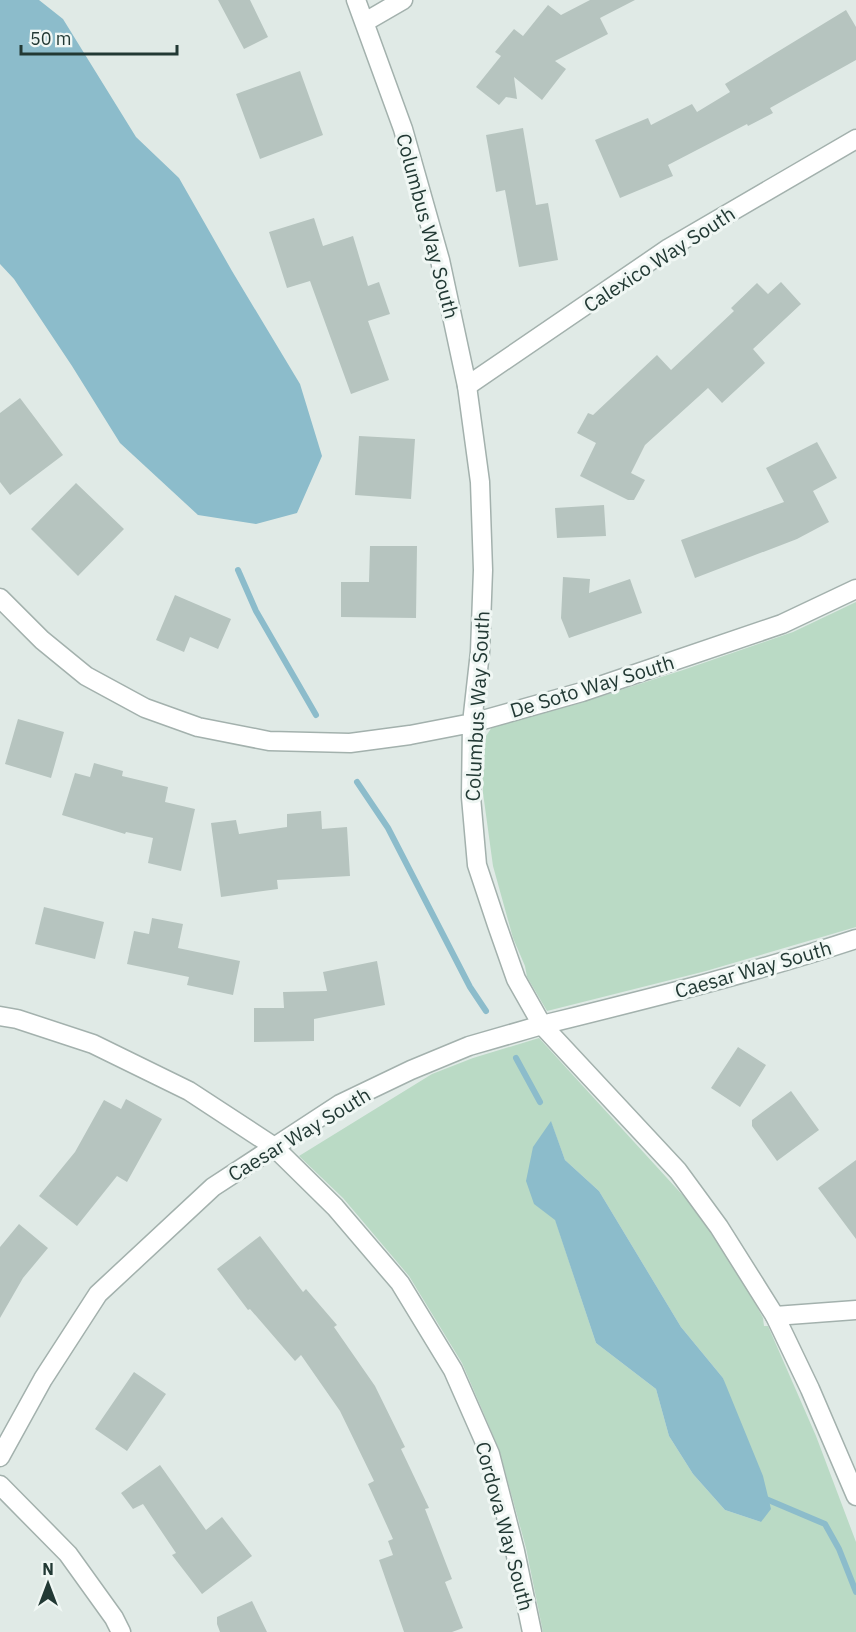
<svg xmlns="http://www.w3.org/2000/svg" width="856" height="1632" font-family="'IBM Plex Sans',sans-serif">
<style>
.green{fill:#badac5;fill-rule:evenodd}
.water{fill:#8cbccb}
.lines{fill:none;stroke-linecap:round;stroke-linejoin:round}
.stream{stroke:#8cbccb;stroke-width:6}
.building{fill:#b6c4bf}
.minor-casing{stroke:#a3b1ad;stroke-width:21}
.tertiary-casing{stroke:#a3b1ad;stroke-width:21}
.minor{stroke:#fff;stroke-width:18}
.tertiary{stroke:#fff;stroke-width:18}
.labels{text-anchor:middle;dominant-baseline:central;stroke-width:6;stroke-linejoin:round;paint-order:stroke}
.street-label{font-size:20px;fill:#223934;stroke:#f0f7f4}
</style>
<rect width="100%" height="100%" fill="#e0eae6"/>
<path class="green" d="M 856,602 L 856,927 L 706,971 L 547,1011 L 527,977 L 525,966 L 513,938 L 493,866 L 483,793 L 482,756 L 482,742 L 492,727 L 510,719 L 577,704 L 683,670 L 793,632 Z
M 539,1038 L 720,1236 L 763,1318 L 764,1326 L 768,1326 L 816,1436 L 856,1542 L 856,1632 L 543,1632 L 526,1548 L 499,1449 L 462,1363 L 409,1276 L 343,1198 L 299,1156 L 432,1074 L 473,1058 ZM 551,1122 L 565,1160 L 599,1191 L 681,1327 L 723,1378 L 761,1522 L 725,1510 L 693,1474 L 669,1436 L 656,1389 L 596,1343 L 555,1219 Z"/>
<path class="water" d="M 0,0 L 39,0 L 63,19 L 136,137 L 179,178 L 232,271 L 300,384 L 322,456 L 297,513 L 256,524 L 198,515 L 120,443 L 72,366 L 14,279 L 0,264 Z
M 551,1121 L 565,1160 L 599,1191 L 681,1327 L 723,1378 L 763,1476 L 771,1509 L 761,1522 L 725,1510 L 693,1474 L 669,1436 L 656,1389 L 596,1343 L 555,1220 L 534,1204 L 526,1181 L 533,1147 Z"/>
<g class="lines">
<path class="stream" d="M 238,570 L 256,611 L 316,715
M 357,782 L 388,828 L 470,987 L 486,1011
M 516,1058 L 540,1102
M 766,1499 L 825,1524 L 839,1549 L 856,1592"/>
</g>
<path class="building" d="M 218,0 L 250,0 L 268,37 L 244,49 Z
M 590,0 L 635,0 L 600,18 L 608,34 L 555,61 L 566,69 L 542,100 L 514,77 L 517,99 L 506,97 L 499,105 L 476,87 L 501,56 L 495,52 L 514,29 L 523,36 L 548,5 L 561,15 Z
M 846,10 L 856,27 L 856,60 L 770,108 L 773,113 L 748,126 L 747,124 L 668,165 L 673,176 L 620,198 L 595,140 L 648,118 L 651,125 L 692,104 L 697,112 L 730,92 L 725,84 Z
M 300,71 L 323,135 L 260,159 L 236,94 Z
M 523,128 L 536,205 L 548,203 L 558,260 L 519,267 L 505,190 L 496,192 L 486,135 Z
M 314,218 L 323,246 L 353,236 L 368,286 L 379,282 L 390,314 L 368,321 L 389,380 L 351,394 L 310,281 L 287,288 L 269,232 Z
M 781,282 L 801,304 L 753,349 L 765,363 L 722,403 L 708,388 L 645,445 L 631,473 L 645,480 L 634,500 L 628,500 L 580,476 L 596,443 L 577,433 L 588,413 L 593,415 L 657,355 L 671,370 L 734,311 L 731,308 L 757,283 L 768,294 Z
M 20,398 L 63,455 L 10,495 L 0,482 L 0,413 Z
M 359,436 L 415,439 L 411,499 L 355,495 Z
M 817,442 L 837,478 L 813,491 L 829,522 L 797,539 L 695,578 L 681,540 L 784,502 L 766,468 Z
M 76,483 L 124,529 L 78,576 L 31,529 Z
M 604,505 L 606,536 L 557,538 L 555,508 Z
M 370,546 L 417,546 L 416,618 L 341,617 L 341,582 L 369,582 Z
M 563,577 L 590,579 L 589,593 L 630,579 L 642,613 L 569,638 L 561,618 Z
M 175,595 L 231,619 L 218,649 L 190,637 L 184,652 L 156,640 Z
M 18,719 L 64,732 L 51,778 L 5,764 Z
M 94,763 L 123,771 L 122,776 L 168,787 L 165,802 L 195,809 L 181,871 L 148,863 L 153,838 L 126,832 L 125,834 L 62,815 L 75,773 L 90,777 Z
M 321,811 L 322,829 L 347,827 L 350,876 L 277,880 L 278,889 L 221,897 L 211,823 L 236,820 L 239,834 L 287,827 L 287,814 Z
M 44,907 L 104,922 L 95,959 L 35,944 Z
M 152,918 L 183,924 L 178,948 L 240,961 L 233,995 L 187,985 L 189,977 L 127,964 L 134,931 L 149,934 Z
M 377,961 L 385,1005 L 314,1019 L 314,1041 L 254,1042 L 254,1008 L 284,1008 L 283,992 L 327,991 L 323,972 Z
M 738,1047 L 766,1065 L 740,1107 L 711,1088 Z
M 791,1091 L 819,1130 L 777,1161 L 752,1126 L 752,1120 Z
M 126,1099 L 162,1119 L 127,1182 L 117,1176 L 77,1226 L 39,1196 L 75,1152 L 104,1100 L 121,1109 Z
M 856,1160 L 856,1239 L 818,1188 Z
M 19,1224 L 48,1248 L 23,1278 L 0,1318 L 0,1247 Z
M 260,1236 L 303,1292 L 306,1289 L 337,1325 L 334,1327 L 375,1386 L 405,1447 L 401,1449 L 429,1508 L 425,1509 L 452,1579 L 445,1582 L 463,1628 L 452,1632 L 404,1632 L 379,1560 L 393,1555 L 388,1541 L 393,1539 L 368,1484 L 374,1481 L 340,1411 L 301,1355 L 295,1361 L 250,1309 L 248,1310 L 217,1269 Z
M 134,1372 L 166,1394 L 127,1451 L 95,1429 Z
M 160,1465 L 206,1530 L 222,1517 L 252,1556 L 202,1594 L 172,1555 L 176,1553 L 143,1504 L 133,1509 L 121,1493 Z
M 252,1601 L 267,1632 L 220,1632 L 217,1624 L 217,1617 Z"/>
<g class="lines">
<defs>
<path id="minor" d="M 365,22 L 403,0
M 467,386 L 669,248 L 856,139
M 0,1016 L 17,1019 L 93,1044 L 189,1091 L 273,1146 L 335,1207 L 400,1283 L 453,1370 L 490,1454 L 515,1551 L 532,1632
M 775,1316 L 856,1310
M 0,1457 L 43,1379 L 98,1294 L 213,1187 L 340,1104 L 411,1070 L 469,1046 L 542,1025
M 0,1485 L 68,1554 L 114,1618 L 121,1632"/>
<path id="tertiary" d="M 356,0 L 403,129 L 440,260 L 467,386 L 480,482 L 483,570 L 480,652 L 472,723 L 471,797 L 477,865 L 497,925 L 516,979 L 542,1025 L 678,1171 L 719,1227 L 775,1316 L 810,1389 L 856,1496
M 0,598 L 42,640 L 86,676 L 145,708 L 198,727 L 269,741 L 350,743 L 410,735 L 472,723 L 582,692 L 782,624 L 856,589
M 542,1025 C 647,999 753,973 856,939"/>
</defs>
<use href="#minor" class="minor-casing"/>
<use href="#tertiary" class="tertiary-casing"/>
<use href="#minor" class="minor"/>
<use href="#tertiary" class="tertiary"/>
</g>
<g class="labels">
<g class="street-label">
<text transform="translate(428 226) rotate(75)">Columbus Way South</text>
<text transform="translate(659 259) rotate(-33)">Calexico Way South</text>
<text transform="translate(592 686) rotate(-17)">De Soto Way South</text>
<text transform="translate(477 706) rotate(-87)">Columbus Way South</text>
<text transform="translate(753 969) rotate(-16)">Caesar Way South</text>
<text transform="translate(299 1134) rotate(-31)">Caesar Way South</text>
<text transform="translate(505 1526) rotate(75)">Cordova Way South</text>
</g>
</g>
<g transform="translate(48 1584)" stroke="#f0f7f4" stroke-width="4.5" paint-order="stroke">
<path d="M0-4.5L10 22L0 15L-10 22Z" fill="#223934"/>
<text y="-9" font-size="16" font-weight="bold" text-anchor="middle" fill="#223934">N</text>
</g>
<path d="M21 45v9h156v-9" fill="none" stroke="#223934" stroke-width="3"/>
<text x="30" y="45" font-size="18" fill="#223934" stroke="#f0f7f4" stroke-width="4.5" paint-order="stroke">50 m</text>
</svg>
